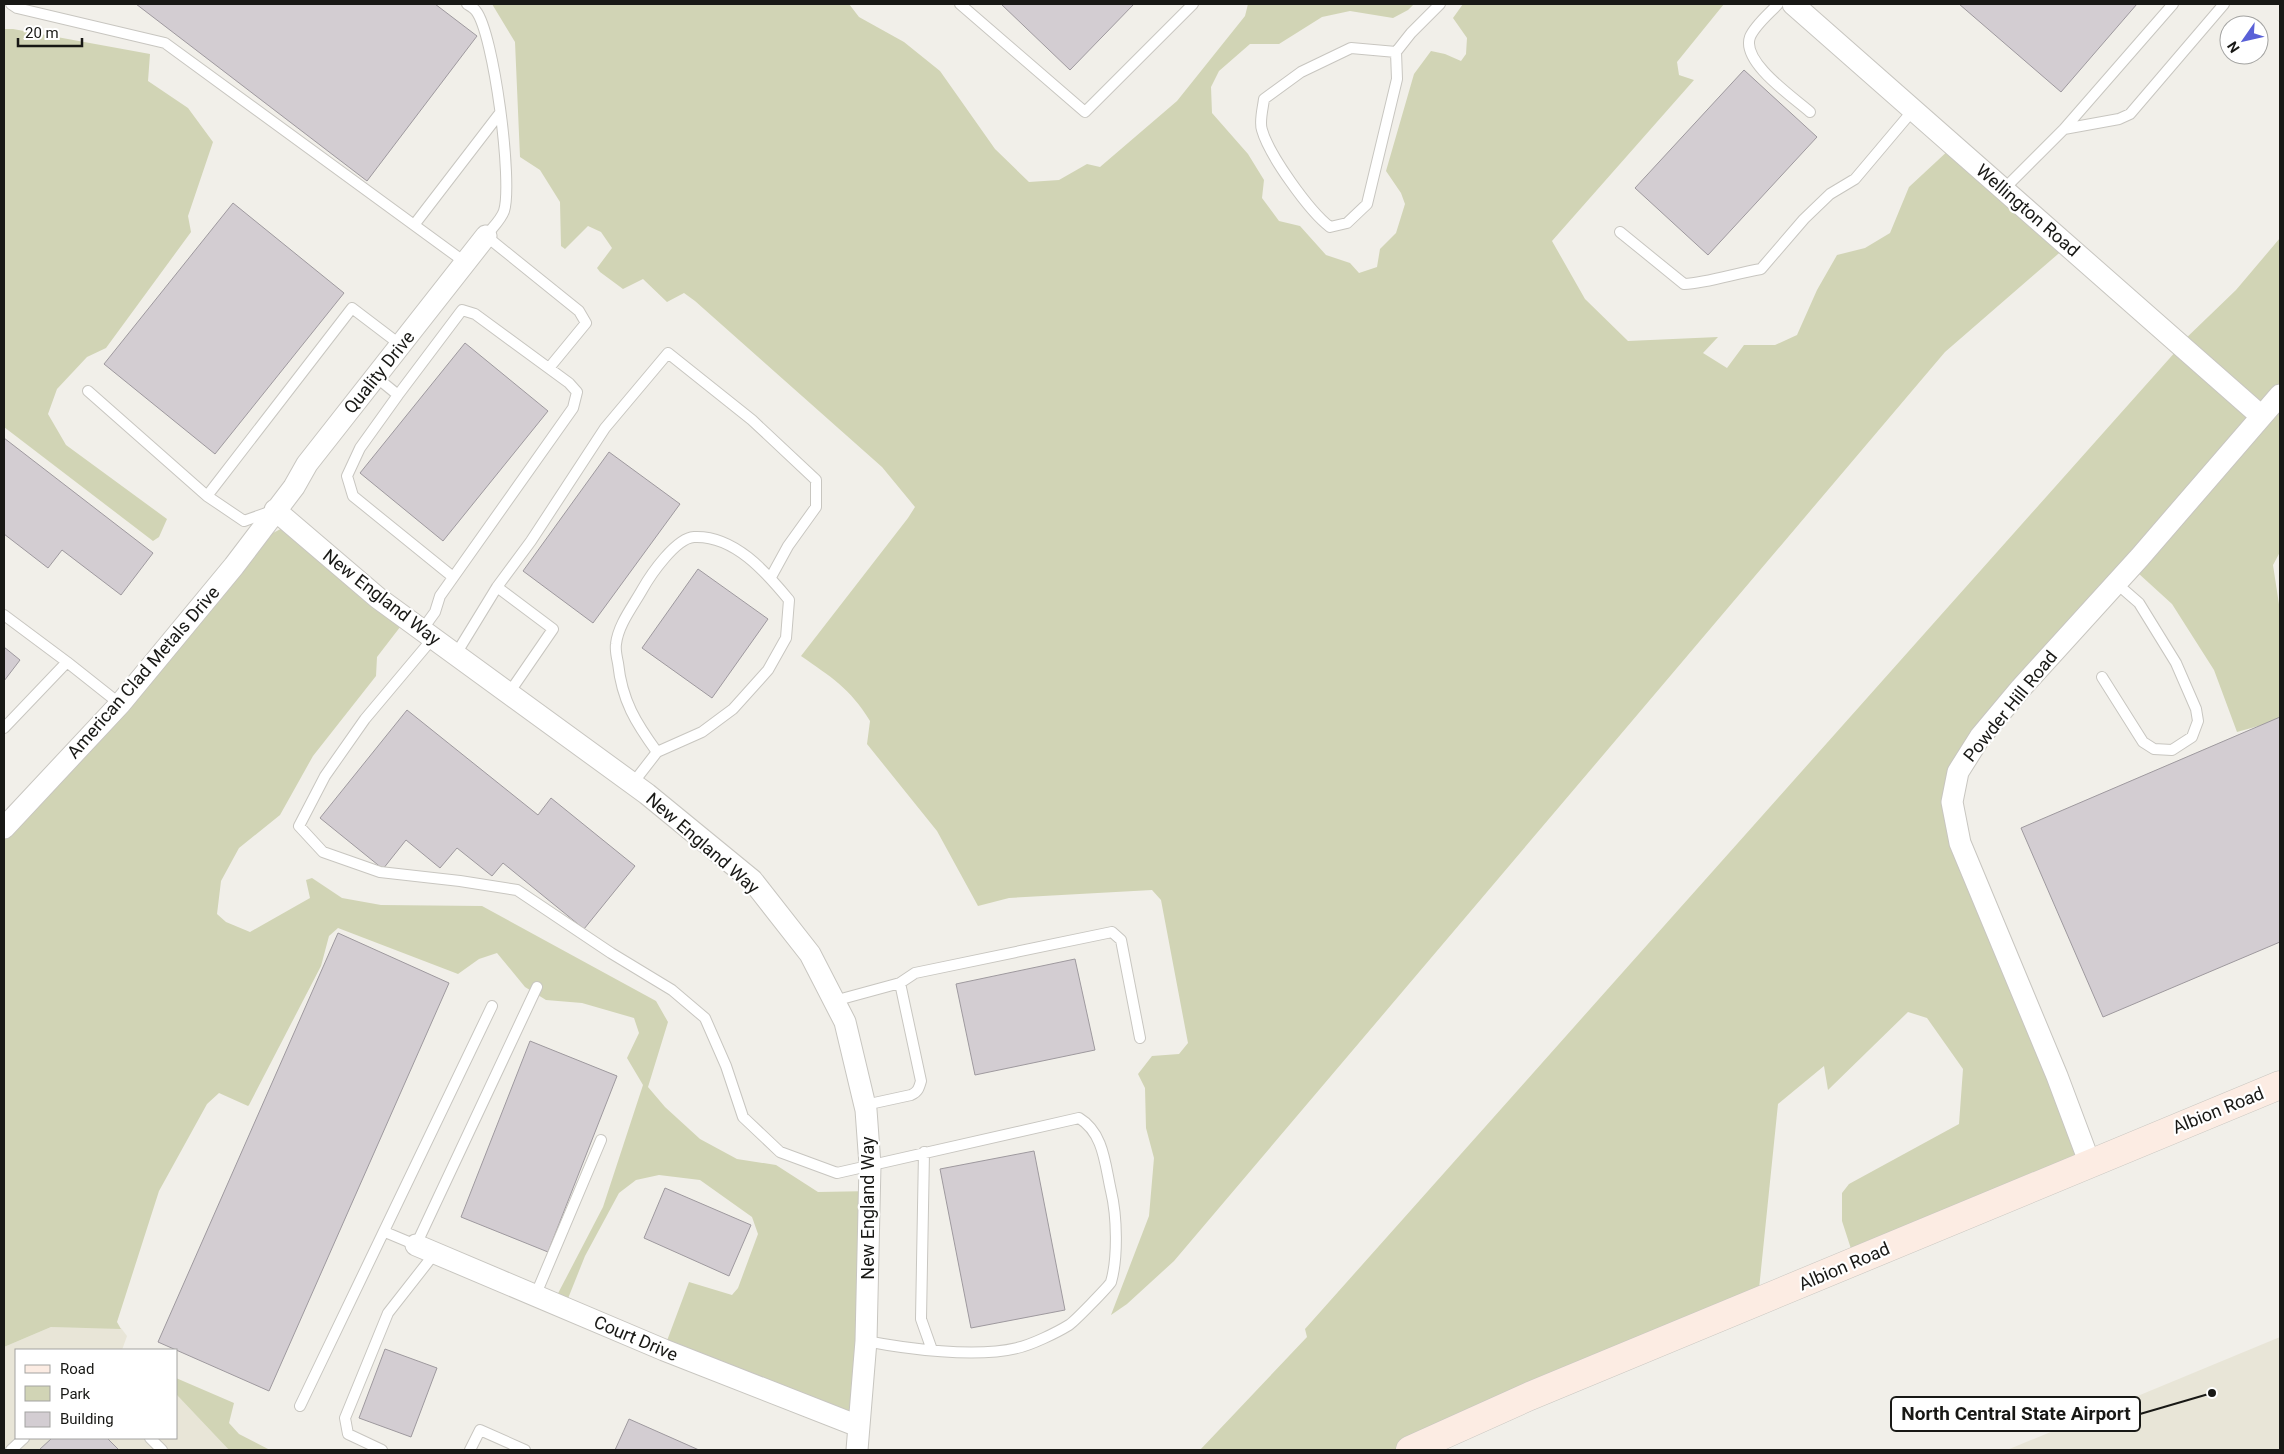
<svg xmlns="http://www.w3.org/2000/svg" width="2284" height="1454" font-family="Roboto,sans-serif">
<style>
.built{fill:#e8e5d7}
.green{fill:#d1d4b5}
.building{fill:#d3cdd2;stroke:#9e999e}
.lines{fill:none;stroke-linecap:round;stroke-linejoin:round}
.lane-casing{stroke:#c8c6c0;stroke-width:12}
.street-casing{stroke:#c8c6c0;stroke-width:23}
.secondary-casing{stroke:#c8c6c0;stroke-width:29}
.lane{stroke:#fff;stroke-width:10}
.street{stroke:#fff;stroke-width:21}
.secondary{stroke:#fcece3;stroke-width:28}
.labels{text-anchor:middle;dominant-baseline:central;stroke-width:4.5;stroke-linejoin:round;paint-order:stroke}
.street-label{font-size:18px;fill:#181815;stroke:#fff}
.leader{fill:none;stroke:#181815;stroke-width:2}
.callout-dot{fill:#181815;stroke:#fff;stroke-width:2}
.callout{fill:#fff;stroke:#181815;stroke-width:2}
.callout-label{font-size:19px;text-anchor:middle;font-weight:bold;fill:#181815}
</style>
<rect width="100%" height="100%" fill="#f1efe9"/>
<path class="built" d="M 51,1327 L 121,1328 L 127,1336 L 122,1350 L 16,1350 L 16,1438 L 176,1438 L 176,1394 L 229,1450 L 4,1450 L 4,1347 Z
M 2280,1337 L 2280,1450 L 2007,1450 Z"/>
<path class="green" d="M 492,4 L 849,4 L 859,17 L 904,42 L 940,71 L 995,149 L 1029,182 L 1059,180 L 1087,164 L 1100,167 L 1177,101 L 1245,16 L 1248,4 L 1414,4 L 1408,10 L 1393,18 L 1350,11 L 1322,17 L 1279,44 L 1250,44 L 1219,71 L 1211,87 L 1212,113 L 1248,154 L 1264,180 L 1262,198 L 1279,221 L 1300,226 L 1326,255 L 1350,263 L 1359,273 L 1377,267 L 1380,249 L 1396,233 L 1405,204 L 1401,193 L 1386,171 L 1414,74 L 1431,51 L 1445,54 L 1461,61 L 1466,54 L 1467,38 L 1453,18 L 1463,4 L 1724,4 L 1677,62 L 1679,75 L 1694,80 L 1552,241 L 1585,299 L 1628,341 L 1718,337 L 1703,353 L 1727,368 L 1744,345 L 1775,345 L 1797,335 L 1817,290 L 1837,255 L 1865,248 L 1890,233 L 1909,187 L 1951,148 L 2065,248 L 1945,352 L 1174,1261 L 1127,1304 L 1111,1315 L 1149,1216 L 1154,1158 L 1146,1128 L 1145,1088 L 1138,1074 L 1152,1056 L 1179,1054 L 1188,1043 L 1161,900 L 1152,890 L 1009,898 L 978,906 L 937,831 L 867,744 L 870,721 C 850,688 831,677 801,656 L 908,518 L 915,507 L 882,467 L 695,301 L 684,293 L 667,302 L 643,279 L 623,289 L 600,272 L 597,268 L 612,248 L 601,232 L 588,226 L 565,249 L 561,246 L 560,202 L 540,170 L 520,157 L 515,42 Z
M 4,29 L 13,29 L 150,54 L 148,81 L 188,108 L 213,142 L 188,216 L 191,232 L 106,348 L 87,357 L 57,389 L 48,414 L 66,445 L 167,519 L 159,537 L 153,541 L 4,427 Z
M 2280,238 L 2280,552 L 2273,565 L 2280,611 L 2280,720 L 2237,732 L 2214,670 L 2172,604 L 2138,573 L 1976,745 L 1952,811 L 2085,1155 L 1853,1255 L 1842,1221 L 1842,1193 L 1849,1184 L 1959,1124 L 1963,1069 L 1927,1018 L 1908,1012 L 1828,1090 L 1824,1066 L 1778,1104 L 1759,1289 L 1411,1450 L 1200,1450 L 1307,1337 L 1305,1329 L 2177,350 L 2181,343 L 2236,290 Z
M 290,524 L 407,618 L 377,657 L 376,676 L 313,756 L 280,815 L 239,848 L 221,881 L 217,914 L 226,922 L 250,932 L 310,898 L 306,880 L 312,878 L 342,898 L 381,905 L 482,906 L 656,1001 L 668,1022 L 648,1087 L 665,1107 L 700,1139 L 737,1159 L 776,1165 L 818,1192 L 873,1191 L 857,1425 L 665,1346 L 689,1282 L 732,1295 L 738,1288 L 758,1234 L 752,1217 L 700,1180 L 659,1175 L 636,1180 L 619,1193 L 585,1256 L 565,1306 L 553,1303 L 603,1207 L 643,1085 L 627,1058 L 639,1033 L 634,1018 L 582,1003 L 546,1000 L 525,987 L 497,953 L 479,959 L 458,974 L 338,928 L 329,936 L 321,966 L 249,1105 L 248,1106 L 219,1093 L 207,1104 L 159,1191 L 117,1322 L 121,1329 L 51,1327 L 4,1347 L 4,829 L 273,533 Z
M 176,1378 L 234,1403 L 229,1423 L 239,1434 L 270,1450 L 229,1450 L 176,1394 Z"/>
<path class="building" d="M 136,4 L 435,4 L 477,36 L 367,181 Z
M 1001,4 L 1134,4 L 1070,70 Z
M 1959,4 L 2137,4 L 2061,92 Z
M 1744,70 L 1817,137 L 1708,255 L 1635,188 Z
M 233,203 L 344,293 L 215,454 L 104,364 Z
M 465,343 L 548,411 L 443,541 L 360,473 Z
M 4,438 L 153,553 L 121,595 L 62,550 L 48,568 L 4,534 Z
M 609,452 L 680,504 L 593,623 L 523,571 Z
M 698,569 L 768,619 L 712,698 L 642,648 Z
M 4,647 L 20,660 L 4,681 Z
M 407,710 L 538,815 L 551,798 L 635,866 L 584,929 L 503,863 L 492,876 L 457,848 L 440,868 L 406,840 L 383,869 L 320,818 Z
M 2280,717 L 2280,942 L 2103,1017 L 2021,828 Z
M 338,933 L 449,983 L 269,1391 L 158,1342 Z
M 1075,959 L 1095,1050 L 975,1075 L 956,984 Z
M 530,1041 L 617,1076 L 548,1252 L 461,1217 Z
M 1034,1151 L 1065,1310 L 971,1328 L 940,1169 Z
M 665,1188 L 751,1225 L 729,1276 L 644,1238 Z
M 385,1349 L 437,1368 L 411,1437 L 359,1418 Z
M 629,1419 L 699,1450 L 615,1450 Z
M 52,1438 L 107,1438 L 119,1450 L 39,1450 Z"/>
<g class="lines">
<defs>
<path id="lane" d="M 11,4 L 17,8 L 165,43 L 466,263
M 467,4 C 470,6 474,8 476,11 C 494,34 513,183 504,211 C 501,220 491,229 486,236 L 579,311 L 586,323 L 549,368
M 960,4 L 1085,112 L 1193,4
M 1778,4 C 1770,13 1755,25 1750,37 C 1741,62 1793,97 1810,112
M 1396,52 L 1351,48 L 1301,72 L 1264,99 C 1263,108 1259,122 1262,130 C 1269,155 1309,211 1330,227 L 1347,223 L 1367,204 L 1397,79 L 1396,52 L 1411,33 L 1440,4
M 2064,129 L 2119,119 L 2130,114 L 2224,4
M 2004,189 L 2064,129 L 2173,4
M 414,225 L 500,113
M 1620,232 L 1684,284 C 1708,283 1736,273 1761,269 L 1804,219 L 1830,194 L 1855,179 L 1914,109
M 376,377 L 398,395 L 462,310 L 475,314 L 569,383 L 577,392 L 573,408 L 440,596 L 435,612 L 422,630
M 88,391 L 207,496 L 244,521 L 272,511
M 398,395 L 360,448 L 347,476 L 353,496 L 453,577
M 207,496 L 352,308 L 402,346
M 497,587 L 531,541 L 605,428 L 668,353 L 752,420 L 816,480 L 816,507 L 788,546 L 771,577
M 4,615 L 67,662
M 433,638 L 365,719 L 325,776 L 299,826 L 323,852 L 380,872 L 460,881 L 517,890 L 611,953 L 672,990 L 705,1018 L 726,1066 L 743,1117 L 780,1152 L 837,1173 L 1079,1118 C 1104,1133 1105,1165 1111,1191 C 1117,1216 1118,1258 1111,1282 C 1109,1286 1074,1322 1069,1325 C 1056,1333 1031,1345 1017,1348 C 975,1358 907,1349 866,1341
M 456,654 L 497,587 L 553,629 L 509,693
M 2102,677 L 2143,742 L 2154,749 L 2172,750 L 2192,737 L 2198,721 L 2196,709 L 2176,663 L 2139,603 L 2116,583
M 4,728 L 67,662 L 120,704
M 633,783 L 657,752 L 702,732 L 733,709 L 768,670 L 786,638 L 789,600 C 766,572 734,535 694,537 C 676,538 651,574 642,590 C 633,606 618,625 616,644 C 615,650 617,658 618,663 C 622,701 636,723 657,752
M 834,1001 L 900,983 L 915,973 L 1112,932 L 1121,940 L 1140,1038
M 865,1105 L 911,1095 C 918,1092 919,1088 921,1081 L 900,983
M 924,1152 L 921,1319 L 932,1350
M 385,1232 L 416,1245 L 537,987
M 536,1294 L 601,1140
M 300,1406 L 492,1006
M 150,1438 L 162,1450
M 11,1450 L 24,1438
M 382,1450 L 348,1434 L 345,1418 L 388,1313 L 435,1253
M 470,1450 L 480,1430 L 525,1450"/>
<path id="street" d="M 1793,4 L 2261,416
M 275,510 L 378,598 L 647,794 L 752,880 L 810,954 L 845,1022 L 866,1110 L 870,1165 L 866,1341 L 857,1450
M 4,828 L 120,704 L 234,566 L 294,487 L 307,464 L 486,236
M 2090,1164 L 2057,1076 L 1960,843 L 1952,802 L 1958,772 L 1980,737 L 2021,688 L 2140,557 L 2280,395
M 416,1245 L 664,1350 L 858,1426"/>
<path id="secondary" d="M 1410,1450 L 1530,1396 L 2280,1085"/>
</defs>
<use href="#lane" class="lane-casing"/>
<use href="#street" class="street-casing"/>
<use href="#secondary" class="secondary-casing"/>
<use href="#lane" class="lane"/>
<use href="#street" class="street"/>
<use href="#secondary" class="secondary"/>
</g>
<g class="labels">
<g class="street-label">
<text transform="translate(2028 210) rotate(41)">Wellington Road</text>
<text transform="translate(379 372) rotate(-51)">Quality Drive</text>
<text transform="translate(382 597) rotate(38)">New England Way</text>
<text transform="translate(143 672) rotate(-49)">American Clad Metals Drive</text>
<text transform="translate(2010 706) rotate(-51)">Powder Hill Road</text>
<text transform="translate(703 843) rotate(41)">New England Way</text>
<text transform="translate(2218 1110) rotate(-22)">Albion Road</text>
<text transform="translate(867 1208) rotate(-90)">New England Way</text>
<text transform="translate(1844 1266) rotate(-23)">Albion Road</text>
<text transform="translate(636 1338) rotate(23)">Court Drive</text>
</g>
</g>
<path class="leader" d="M2212 1393L2140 1414"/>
<circle class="callout-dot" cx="2212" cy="1393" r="5"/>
<rect class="callout" x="1891" y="1397" width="249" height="34" rx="5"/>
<g class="callout-label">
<text x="2016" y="1420">North Central State Airport</text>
</g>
<rect width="2284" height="1454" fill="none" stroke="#181815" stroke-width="10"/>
<rect x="15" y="1349" width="162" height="90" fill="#ffffff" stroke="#a3a3a1"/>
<rect x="25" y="1365" width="25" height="8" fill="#fcece3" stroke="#a3a3a1"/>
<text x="60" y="1374" font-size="15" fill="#181815">Road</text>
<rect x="25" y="1386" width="25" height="15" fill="#d1d4b5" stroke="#a3a3a1"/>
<text x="60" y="1399" font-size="15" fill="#181815">Park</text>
<rect x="25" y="1412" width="25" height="15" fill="#d3cdd2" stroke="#a3a3a1"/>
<text x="60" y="1424" font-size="15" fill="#181815">Building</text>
<g transform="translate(2244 40) rotate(236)"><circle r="24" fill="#ffffff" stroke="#a3a3a1"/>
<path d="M0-4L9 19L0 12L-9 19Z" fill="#5960d7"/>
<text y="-8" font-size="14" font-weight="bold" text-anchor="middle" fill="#181815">N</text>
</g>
<path d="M18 38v8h64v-8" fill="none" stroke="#181815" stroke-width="2.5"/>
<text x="25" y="38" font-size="15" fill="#181815" stroke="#ffffff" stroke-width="4" paint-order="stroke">20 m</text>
</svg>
